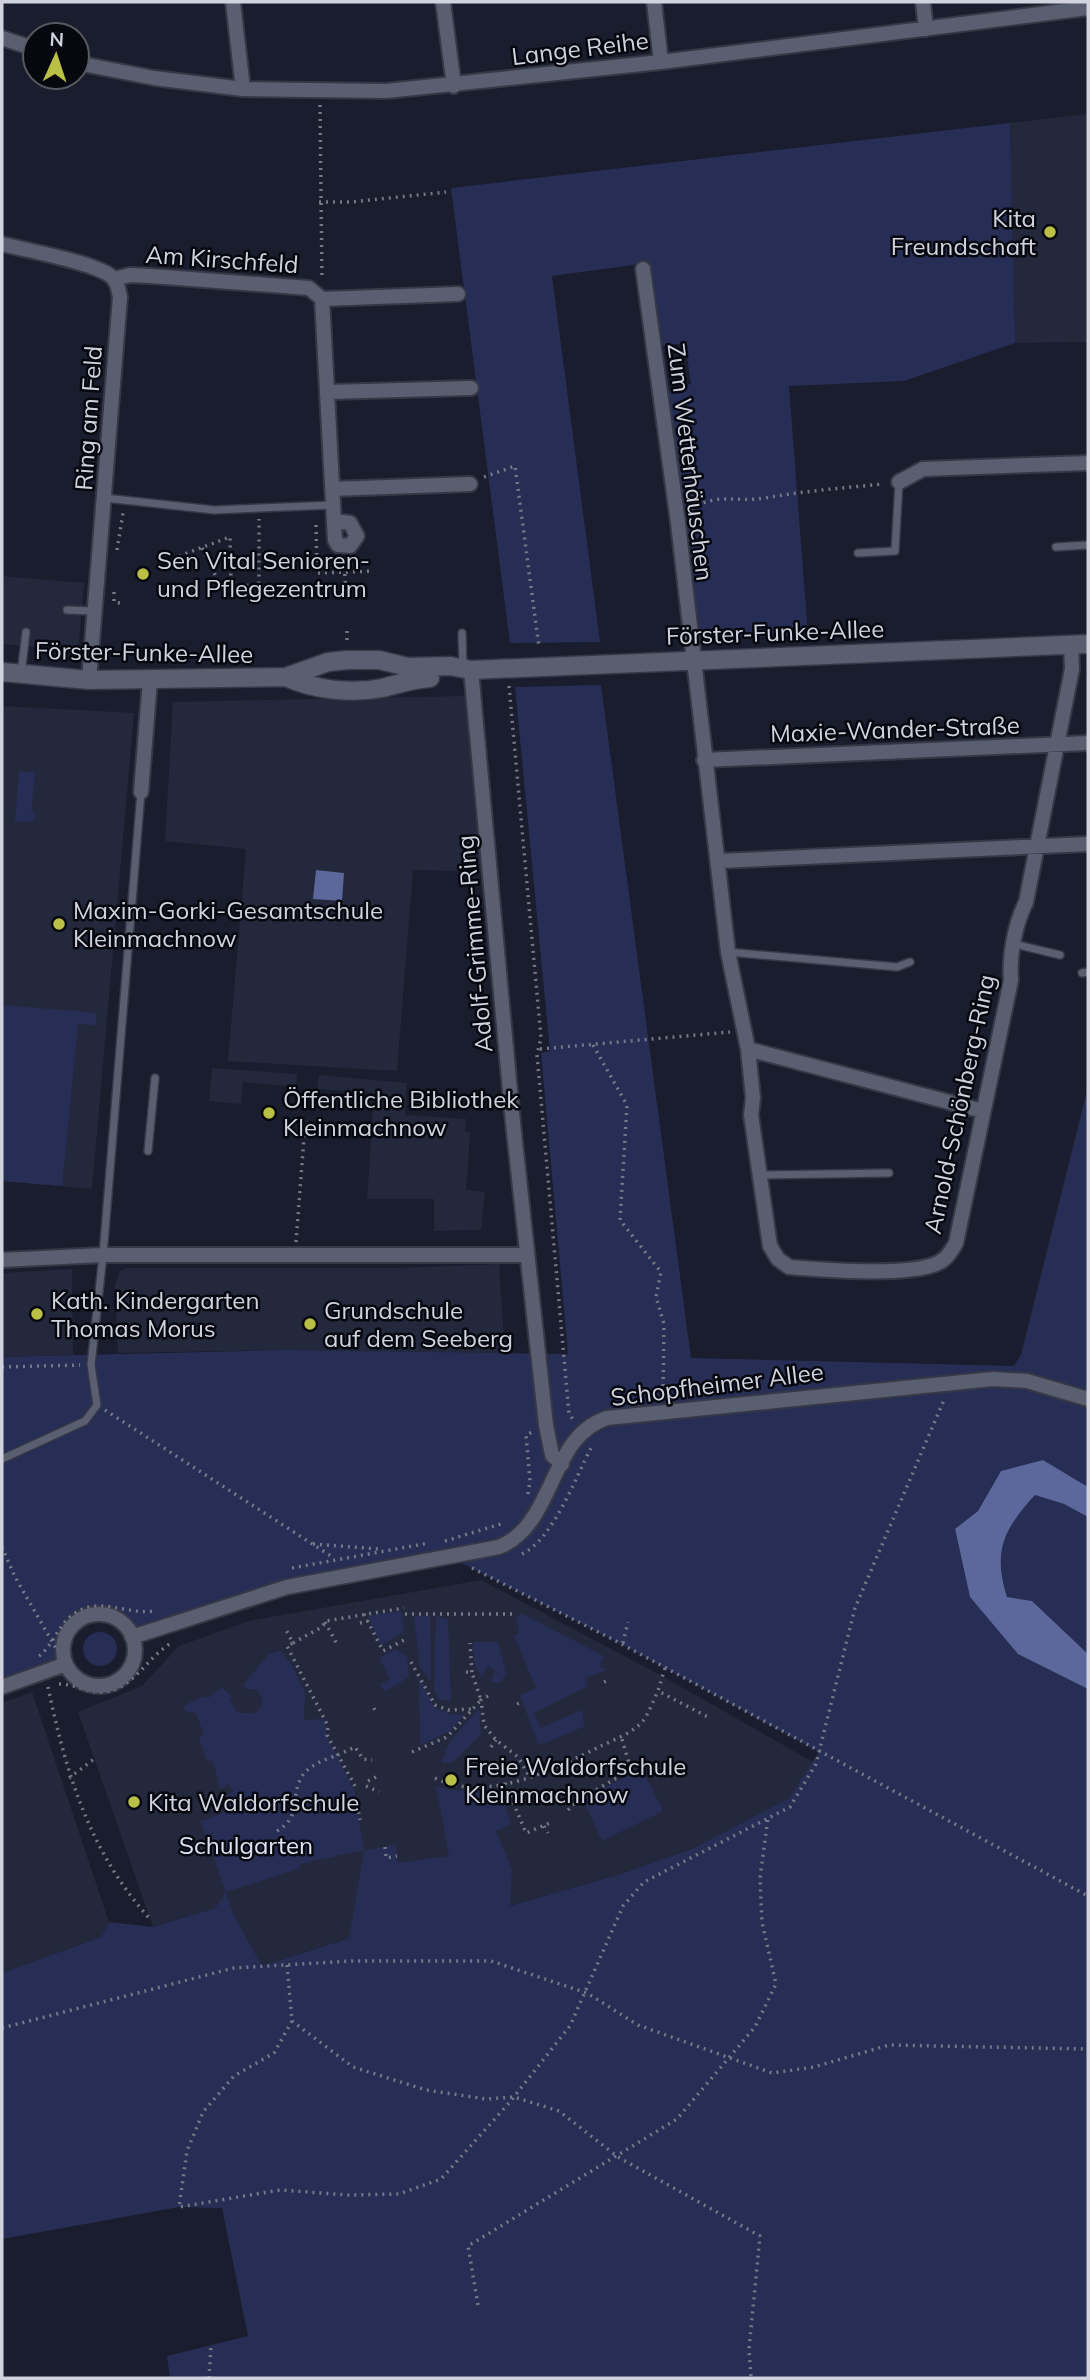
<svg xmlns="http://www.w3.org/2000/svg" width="1090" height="2380" font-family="Mulish,sans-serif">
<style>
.built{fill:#23283c}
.green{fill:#272e55;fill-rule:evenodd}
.water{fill:#5c679b}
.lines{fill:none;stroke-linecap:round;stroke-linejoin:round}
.lane-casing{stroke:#363845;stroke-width:10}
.street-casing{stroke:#363845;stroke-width:18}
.secondary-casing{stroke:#363845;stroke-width:21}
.path{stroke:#757886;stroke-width:3.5;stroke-dasharray:2 5;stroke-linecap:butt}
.lane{stroke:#595e70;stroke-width:7}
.street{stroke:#595e70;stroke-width:14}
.secondary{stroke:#595e70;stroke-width:18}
.poi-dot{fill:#bac046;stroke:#07080f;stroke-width:2.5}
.labels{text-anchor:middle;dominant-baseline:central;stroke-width:5;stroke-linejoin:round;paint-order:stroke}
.street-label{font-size:24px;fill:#d0d3de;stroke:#07080f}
.poi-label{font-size:24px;fill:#d0d3de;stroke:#07080f;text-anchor:start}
.park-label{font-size:24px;fill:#dee2f2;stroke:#07080f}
</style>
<rect width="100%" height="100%" fill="#1a1d2d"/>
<path class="built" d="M 1088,114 L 1088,342 L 1015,343 L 1010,123 Z
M 2,576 L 84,583 L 78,651 L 2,644 Z
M 465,696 L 481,872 L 413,870 L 397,1071 L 228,1061 L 246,849 L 165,841 L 173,702 Z
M 2,706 L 134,713 L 92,1189 L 2,1181 Z
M 212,1068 L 297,1074 L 296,1087 L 243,1082 L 241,1104 L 209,1101 Z
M 319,1075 L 407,1083 L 405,1115 L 466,1119 L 465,1131 L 470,1133 L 466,1190 L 485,1192 L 481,1230 L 434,1231 L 434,1199 L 367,1199 L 374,1093 L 317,1089 Z
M 499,1264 L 505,1354 L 285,1350 L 118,1353 L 115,1285 L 120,1271 L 127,1268 L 400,1268 Z
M 72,1269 L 73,1355 L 2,1357 L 2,1273 Z
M 481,1580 L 664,1677 L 813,1762 L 789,1798 L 692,1849 L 617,1875 L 510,1906 L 501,1888 L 262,1966 L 233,1913 L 226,1893 L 215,1908 L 153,1927 L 78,1712 L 142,1686 L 179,1646 L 249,1621 Z
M 32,1692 L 109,1922 L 101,1937 L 2,1973 L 2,1703 Z"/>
<path class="green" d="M 1010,123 L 1015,343 L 904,381 L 789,386 L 808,635 L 703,639 L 699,635 L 666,395 L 673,388 L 691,384 L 685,343 L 660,346 L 648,263 L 552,276 L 600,642 L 510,643 L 451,188 Z
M 601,685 L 691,1358 L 1014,1366 L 1021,1355 L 1088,1087 L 1088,1487 L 1043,1460 L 1001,1471 L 978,1511 L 955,1530 L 970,1597 L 1019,1654 L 1088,1689 L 1088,2378 L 170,2378 L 167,2356 L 248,2336 L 222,2208 L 179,2207 L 2,2239 L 2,1973 L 101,1937 L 109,1922 L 153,1927 L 215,1908 L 226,1892 L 200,1821 L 223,1813 L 220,1797 L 233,1792 L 229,1784 L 220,1789 L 213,1761 L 206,1760 L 199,1738 L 204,1734 L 195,1712 L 187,1713 L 183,1706 L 204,1696 L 208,1698 L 222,1687 L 231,1696 L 229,1699 L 238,1713 L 255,1713 L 261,1707 L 262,1698 L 256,1689 L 246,1689 L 243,1685 L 269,1654 L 281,1651 L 290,1662 L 305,1693 L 304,1720 L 325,1719 L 326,1735 L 354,1790 L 364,1850 L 396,1845 L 398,1863 L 449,1856 L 436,1786 L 449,1790 L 500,1789 L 511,1824 L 496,1831 L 512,1869 L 510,1906 L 617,1875 L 692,1849 L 789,1798 L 819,1752 L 623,1645 L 448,1556 L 325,1578 L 132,1637 C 107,1595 55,1617 66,1664 L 2,1687 L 2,1357 L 284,1350 L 568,1354 L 541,1053 L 550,1051 L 515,687 ZM 364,1850 L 349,1938 L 262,1966 L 233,1913 L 226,1892 L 300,1868 L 300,1864 Z
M 19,771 L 35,773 L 31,811 L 35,812 L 34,821 L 15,822 Z
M 2,1005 L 97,1013 L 96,1025 L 78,1024 L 62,1186 L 2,1181 Z
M 1035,1495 L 1064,1504 L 1088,1517 L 1088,1654 L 1032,1601 L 1007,1597 C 994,1550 1002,1530 1035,1495 Z
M 401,1611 L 404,1632 L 381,1645 L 368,1616 Z
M 522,1614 L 604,1656 L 600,1666 L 607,1670 L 585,1678 L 588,1686 L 534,1713 L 541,1728 L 581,1710 L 585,1726 L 546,1743 L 538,1744 L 520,1695 L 536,1688 L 514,1636 L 519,1633 L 516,1617 Z
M 430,1615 L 431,1682 L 420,1667 L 414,1616 Z
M 436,1616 L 448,1619 L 451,1702 L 438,1699 L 434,1689 Z
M83 1649a17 17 0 1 1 34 0a17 17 0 1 1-34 0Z
M 473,1642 L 498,1642 L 506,1674 L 500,1683 L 491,1682 L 495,1670 L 488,1666 L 481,1676 L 474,1664 Z
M 395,1649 L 407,1657 L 409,1677 L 386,1691 L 379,1685 L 390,1679 L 379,1658 Z
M 419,1677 L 435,1708 L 452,1715 L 465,1714 L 450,1731 L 420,1745 Z
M 479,1709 L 481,1734 L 453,1762 L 441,1763 L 450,1741 Z
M 642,1769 L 663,1811 L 602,1841 L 582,1798 Z"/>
<path class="water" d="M 316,870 L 344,873 L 342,901 L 313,899 Z
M 1043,1460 L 1088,1487 L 1088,1517 L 1064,1504 L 1035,1495 C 1003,1530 993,1551 1007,1597 L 1032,1601 L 1088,1654 L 1088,1689 L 1018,1654 L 970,1597 L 955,1529 L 978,1511 L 1001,1471 Z"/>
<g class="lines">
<defs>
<path id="lane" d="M 105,498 L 214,510 L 333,505
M 1056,547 L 1088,545
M 858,553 L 895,551 L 899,482
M 67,610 L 93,611
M 462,633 L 463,666
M 21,674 L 26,632
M 1014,944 L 1060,955
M 728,952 L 897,967 L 910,962
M 1082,973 L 1088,972
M 148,1151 L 155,1078
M 760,1175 L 889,1173
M 2,1459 L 85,1421 L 97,1405 L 91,1365 L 103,1255 L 141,792"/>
<path id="street" d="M 233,2 L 243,89
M 443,2 L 454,86
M 654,2 L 661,62
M 923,2 L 926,29
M 2,38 L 35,49
M 77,63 L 154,78 L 243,89 L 386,91 L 661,62 L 1088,8
M 2,244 C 25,250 97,263 112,277 C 118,282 118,289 120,297 L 89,680
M 643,269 L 678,523 L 728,952 L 748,1049 L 753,1098 L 751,1115 L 770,1246 L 778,1259 L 789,1267 C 824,1270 908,1277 938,1263 C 947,1259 951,1251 956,1243 L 1011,980 C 1009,956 1015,924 1026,902 L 1072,669 L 1071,645
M 114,279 L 130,275 L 151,276 L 309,288 L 322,299 L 335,540 L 338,545 L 350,546 L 357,536 L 350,523 L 335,521
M 322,299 L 458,294
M 329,392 L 471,388
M 899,482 L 923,469 L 1088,463
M 332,489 L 470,484
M 471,670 L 513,1123 L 546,1425 L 552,1455 L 562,1464
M 704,760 L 1088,743
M 141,792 L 150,680
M 718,861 L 1088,844
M 748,1049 L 983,1111
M 2,1260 L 103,1255 L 527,1255
M63 1650a36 36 0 1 1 72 0a36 36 0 1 1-72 0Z
M 132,1637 L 287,1587 L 499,1547 C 556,1524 548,1437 607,1418 L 993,1379 L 1027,1381 L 1088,1399
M 2,1687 L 66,1664"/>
<path id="secondary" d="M 2,672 L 89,680 L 286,677 L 328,662 L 347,660 L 379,660 L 408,667 L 450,666 L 471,670 L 1088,644
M 286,677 C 314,690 352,694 382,688 C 399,684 412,679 430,678"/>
</defs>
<use href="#lane" class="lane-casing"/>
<use href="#street" class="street-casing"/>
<use href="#secondary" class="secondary-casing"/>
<path class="path" d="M 320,105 L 322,280
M 319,202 L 352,202 L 446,192
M 484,477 L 515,466 L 539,647
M 691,509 C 719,492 736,503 765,498 C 804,491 843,488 883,484
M 316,525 L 317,573 L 373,571
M 202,548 L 225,595
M 117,550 L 123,513
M 179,556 L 230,537 L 231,586 L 259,585 L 259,519
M 344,560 L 346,596
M 114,592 L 114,602 L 120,603
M 347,631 L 347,643
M 509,686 L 541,1038 L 537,1055 L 569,1414 L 575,1422
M 593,1045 L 627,1105 L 620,1220 L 661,1272 L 656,1297 L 664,1324 L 663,1396
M 540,1049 L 730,1032
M 296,1242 L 305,1125
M 2,1367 L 80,1365
M 105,1410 L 334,1558
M 528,1494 L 530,1481 L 526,1435 L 532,1432
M 445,1541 L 504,1523
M 313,1544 L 379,1549
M 2,1547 L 15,1577 L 57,1650
M 522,1554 C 553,1539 575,1479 591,1448
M 292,1568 L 429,1543
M 472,1568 L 616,1641 L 1088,1896
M 364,1614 L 383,1651 L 408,1638
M 405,1614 L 514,1614
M 325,1622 L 338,1646
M 360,1623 L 368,1621
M 293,1643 L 322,1627 L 326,1621 L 404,1608
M 623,1643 L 628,1622
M 39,1656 C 53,1645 57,1628 70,1617 C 96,1594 124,1615 154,1611
M 411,1662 L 435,1705 L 448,1710 L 473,1709
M 665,1668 L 658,1691 L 708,1717
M 466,1672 L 472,1673 L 470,1643
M 604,1682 L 609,1680
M 59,1684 C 74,1684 87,1692 102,1692 C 134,1690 147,1656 173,1642
M 48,1687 C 66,1773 90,1853 150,1919
M 488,1696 L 481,1700 L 484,1725 L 496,1740 L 518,1757 L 529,1776
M 517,1704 L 522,1702
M 374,1708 L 375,1711
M 491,1747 L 496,1740
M 412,1752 L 447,1737 L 481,1700 L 472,1673
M 69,1778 L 94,1759
M 435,1778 C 488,1804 554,1769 601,1746 C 614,1740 634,1732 643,1721 C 649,1713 653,1701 658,1691
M 368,1781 L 376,1777
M 505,1783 L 526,1833 L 552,1822
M 355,1786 L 338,1755 L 355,1747 L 363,1759 L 372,1760
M 366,1786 L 379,1792
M 356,1798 L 360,1820
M 568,1810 L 578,1800 L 631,1770 L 621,1736
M 544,1826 L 548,1833
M 277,1831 C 302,1816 290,1799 301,1778 C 308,1765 326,1759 338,1755 L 327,1735 L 328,1726 L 287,1646 L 293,1643 L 285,1628
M 385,1847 L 386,1858 L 397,1856
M 287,1965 L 292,2021 L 353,2067 L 426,2090 L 486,2099 L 514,2097 L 559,2111 L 618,2157 L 760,2236 L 749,2349 L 751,2378
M 292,2021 L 274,2053 L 234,2076 L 203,2112 L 187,2151 L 179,2207 L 280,2190 L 348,2195 L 399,2194 L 441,2179 L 509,2103 L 570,2026 L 623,1906 L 644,1882 L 790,1807 L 816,1764 L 855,1608 L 944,1400
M 2,2028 L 234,1968 L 352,1961 L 491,1961 L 587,1993 L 638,2025 L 772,2073 L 814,2067 L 889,2045 L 1088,2049
M 478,2305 L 468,2246 L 677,2119 L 755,2027 L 776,1984 L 762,1922 L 760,1878 L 768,1818
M 209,2378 L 211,2346"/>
<use href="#lane" class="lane"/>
<use href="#street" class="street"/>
<use href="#secondary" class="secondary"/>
</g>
<g class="poi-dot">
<circle cx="1050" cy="232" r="7"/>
<circle cx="143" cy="574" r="7"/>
<circle cx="59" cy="924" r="7"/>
<circle cx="269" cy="1113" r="7"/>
<circle cx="37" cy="1314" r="7"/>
<circle cx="310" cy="1324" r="7"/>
<circle cx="451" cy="1780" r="7"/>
<circle cx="134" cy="1802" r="7"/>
</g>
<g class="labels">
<g class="street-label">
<text transform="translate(580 48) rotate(-7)">Lange Reihe</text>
<text transform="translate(222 259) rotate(4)">Am Kirschfeld</text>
<text transform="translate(88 418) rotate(-86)">Ring am Feld</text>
<text transform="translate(691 462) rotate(83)">Zum Wetterhäuschen</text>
<text transform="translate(775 632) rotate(-2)">Förster-Funke-Allee</text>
<text transform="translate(144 652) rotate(1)">Förster-Funke-Allee</text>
<text transform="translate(895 729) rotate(-2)">Maxie-Wander-Straße</text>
<text transform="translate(474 944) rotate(-95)">Adolf-Grimme-Ring</text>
<text transform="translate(959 1104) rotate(-78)">Arnold-Schönberg-Ring</text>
<text transform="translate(717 1384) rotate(-7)">Schopfheimer Allee</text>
</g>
<g class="poi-label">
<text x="1036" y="218" text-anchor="end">Kita<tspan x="1036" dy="28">Freundschaft</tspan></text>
<text x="157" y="560">Sen Vital Senioren-<tspan x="157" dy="28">und Pflegezentrum</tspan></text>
<text x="73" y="910">Maxim-Gorki-Gesamtschule<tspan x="73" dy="28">Kleinmachnow</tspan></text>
<text x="283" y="1099">Öffentliche Bibliothek<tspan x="283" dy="28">Kleinmachnow</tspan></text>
<text x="51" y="1300">Kath. Kindergarten<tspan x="51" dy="28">Thomas Morus</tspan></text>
<text x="324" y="1310">Grundschule<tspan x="324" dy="28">auf dem Seeberg</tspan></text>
<text x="465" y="1766">Freie Waldorfschule<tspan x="465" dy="28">Kleinmachnow</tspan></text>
<text x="148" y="1802">Kita Waldorfschule</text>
</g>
<g class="park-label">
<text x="246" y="1845">Schulgarten</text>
</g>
</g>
<rect width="1090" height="2380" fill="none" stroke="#d0d3de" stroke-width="7"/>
<g transform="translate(56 56) rotate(3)"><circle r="33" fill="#07080f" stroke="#575962" stroke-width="2"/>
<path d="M0-5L12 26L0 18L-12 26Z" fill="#bac046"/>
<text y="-10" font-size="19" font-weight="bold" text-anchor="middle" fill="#d0d3de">N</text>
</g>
</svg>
